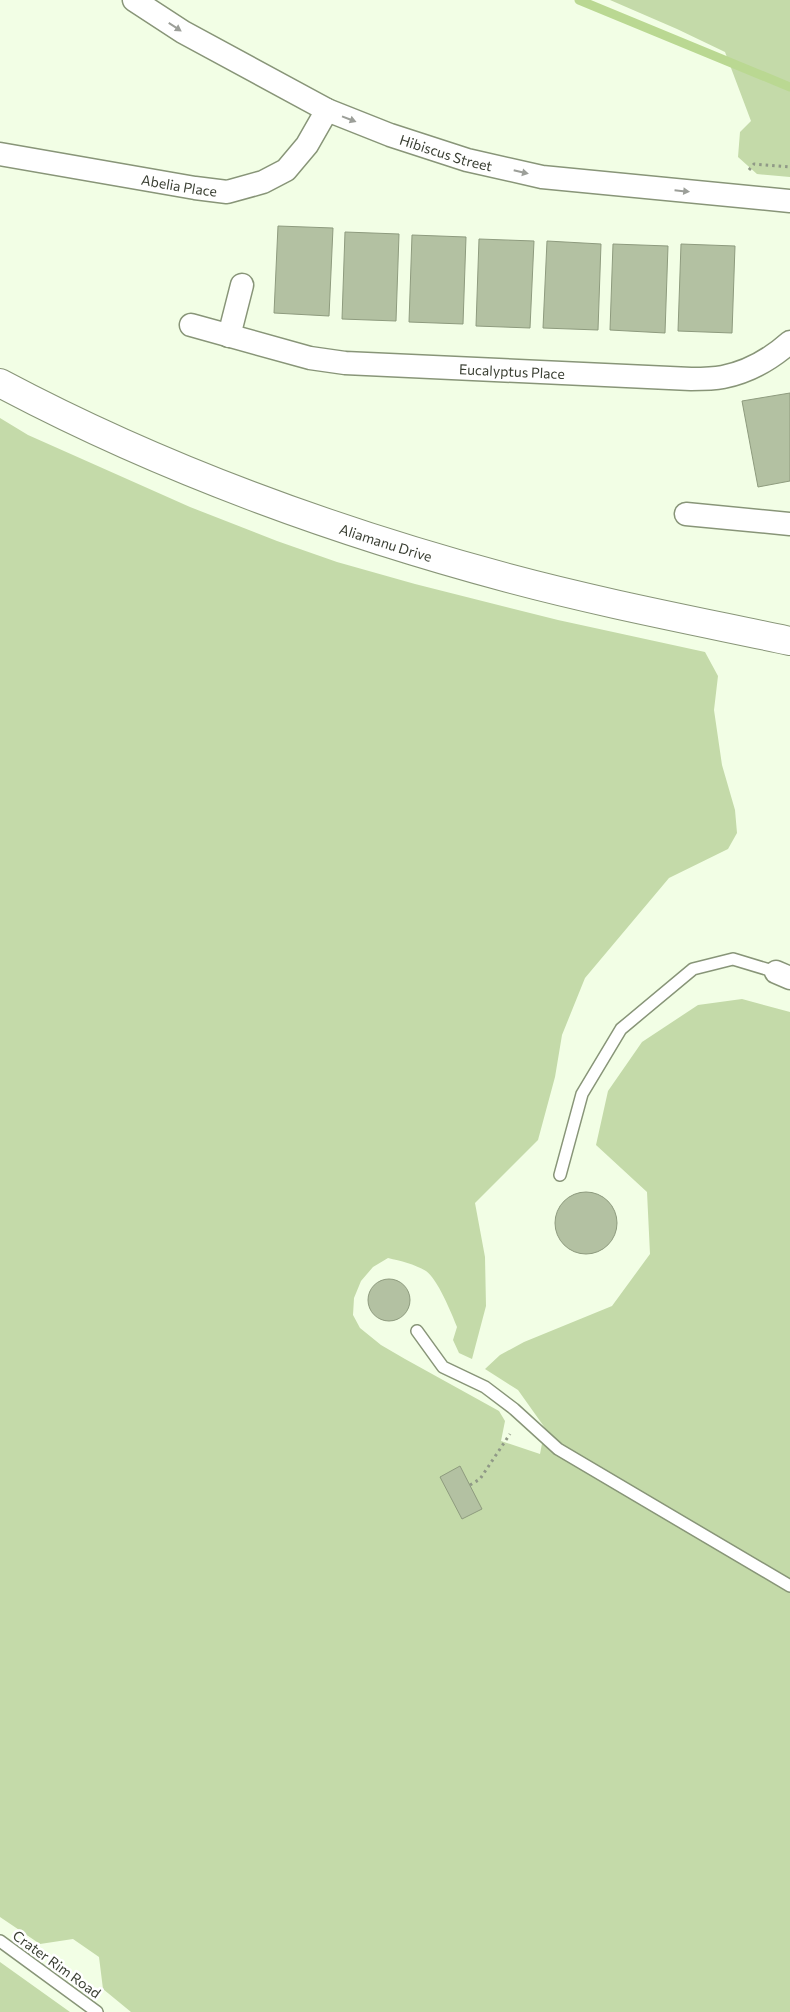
<svg xmlns="http://www.w3.org/2000/svg" width="790" height="2012" font-family="Commissioner,sans-serif">
<style>
.green{fill:#c4daa9}
.lines{fill:none;stroke-linecap:round;stroke-linejoin:round}
.stream{stroke:#bad892;stroke-width:9}
.building{fill:#b3c1a2;stroke:#8e9b7e}
.service-casing{stroke:#889578;stroke-width:14}
.minor-casing{stroke:#889578;stroke-width:25}
.tertiary-casing{stroke:#889578;stroke-width:30}
.path{stroke:#909987;stroke-width:3;stroke-dasharray:2.5 4;stroke-linecap:butt}
.service{stroke:#fff;stroke-width:11}
.minor{stroke:#fff;stroke-width:22}
.tertiary{stroke:#fff;stroke-width:28}
.oneway{fill:#9c9f99}
.labels{text-anchor:middle;dominant-baseline:central;stroke-width:5;stroke-linejoin:round;paint-order:stroke}
.street-label{font-size:14px;fill:#3a3f33;stroke:#fff}
</style>
<rect width="100%" height="100%" fill="#f2fee5"/>
<path class="green" d="M 610,0 L 790,0 L 790,177 L 757,174 L 738,157 L 740,132 L 751,121 L 725,52 L 677,29 Z
M 0,418 L 28,435 L 190,507 L 277,541 L 337,562 L 415,584 L 558,620 L 705,652 L 718,676 L 714,710 L 722,765 L 735,810 L 737,833 L 728,849 L 669,878 L 585,978 L 562,1035 L 555,1077 L 538,1140 L 475,1203 L 485,1257 L 486,1306 L 472,1359 L 459,1353 L 453,1340 L 457,1327 C 452,1314 437,1278 426,1271 C 414,1264 401,1261 388,1258 L 373,1267 L 361,1281 L 354,1298 L 353,1315 L 360,1328 L 381,1345 L 405,1359 L 499,1411 L 505,1421 L 501,1441 L 540,1454 L 545,1428 L 518,1390 L 485,1369 L 500,1355 L 524,1342 L 612,1306 L 650,1254 L 647,1192 L 596,1145 L 608,1091 L 642,1042 L 698,1005 L 742,999 L 790,1012 L 790,2012 L 131,2012 L 103,1989 L 99,1957 L 73,1939 L 40,1944 L 0,1917 Z
M 0,1961 L 0,1962 L 70,2012 L 0,2012 Z"/>
<g class="lines">
<path class="stream" d="M 579,0 L 790,87"/>
</g>
<path class="building" d="M 278,226 L 333,228 L 329,316 L 274,313 Z
M 345,232 L 399,234 L 396,321 L 342,319 Z
M 412,235 L 466,237 L 463,324 L 409,322 Z
M 479,239 L 534,241 L 530,328 L 476,326 Z
M 547,241 L 601,244 L 598,330 L 543,328 Z
M 613,244 L 668,246 L 665,333 L 610,330 Z
M 681,244 L 735,246 L 732,333 L 678,331 Z
M 790,393 L 790,481 L 758,487 L 742,401 Z
M555 1223a31 31 0 1 1 62 0a31 31 0 1 1-62 0Z
M368 1300a21 21 0 1 1 42 0a21 21 0 1 1-42 0Z
M 460,1466 L 482,1509 L 462,1519 L 440,1477 Z"/>
<g class="lines">
<defs>
<path id="service" d="M 560,1175 L 582,1094 L 621,1029 L 693,969 L 733,959 L 776,972
M 417,1331 L 443,1367 L 485,1387 L 514,1409 L 558,1449 L 790,1586
M 0,1941 L 97,2012"/>
<g id="minor">
<path id="s1" d="M 134,0 L 183,32 L 327,110 L 390,135 L 467,160 L 542,177 L 790,201"/>
<path id="s2" d="M 0,154 L 195,188 L 227,192 L 263,182 L 286,170 L 307,145 L 327,110"/>
<path id="s3" d="M 191,325 L 310,358 L 345,363 L 691,379 C 702,379 713,379 723,377 C 748,372 772,358 790,342"/>
<path d="M 229,336 L 242,285"/>
<path d="M 686,514 L 790,524"/>
<path d="M 776,972 L 790,978"/>
</g>
<g id="tertiary">
<path id="s4" d="M 0,383 C 160,468 333,531 508,578 C 601,603 696,621 790,641"/>
</g>
</defs>
<use href="#service" class="service-casing"/>
<use href="#minor" class="minor-casing"/>
<use href="#tertiary" class="tertiary-casing"/>
<path class="path" d="M 749,170 L 754,164 L 790,167
M 470,1485 L 480,1479 L 510,1434"/>
<use href="#service" class="service"/>
<use href="#minor" class="minor"/>
<use href="#tertiary" class="tertiary"/>
</g>
<defs><path id="oneway-solid" d="M-6-.8H1V-3.2L6.5 0L1 3.2V.8H-6Z" transform="scale(1.25)"/></defs>
<g class="oneway">
<use href="#oneway-solid" transform="translate(175 27) rotate(33)"/>
<use href="#oneway-solid" transform="translate(349 119) rotate(21)"/>
<use href="#oneway-solid" transform="translate(521 172) rotate(13)"/>
<use href="#oneway-solid" transform="translate(682 191) rotate(6)"/>
</g>
<g class="labels">
<g class="street-label">
<text stroke="none"><textPath href="#s1" startOffset="349">Hibiscus Street</textPath></text>
<text stroke="none"><textPath href="#s2" startOffset="182">Abelia Place</textPath></text>
<text stroke="none"><textPath href="#s3" startOffset="326">Eucalyptus Place</textPath></text>
<text stroke="none"><textPath href="#s4" startOffset="418">Aliamanu Drive</textPath></text>
<text transform="translate(57 1964) rotate(36)">Crater Rim Road</text>
</g>
</g>
</svg>
